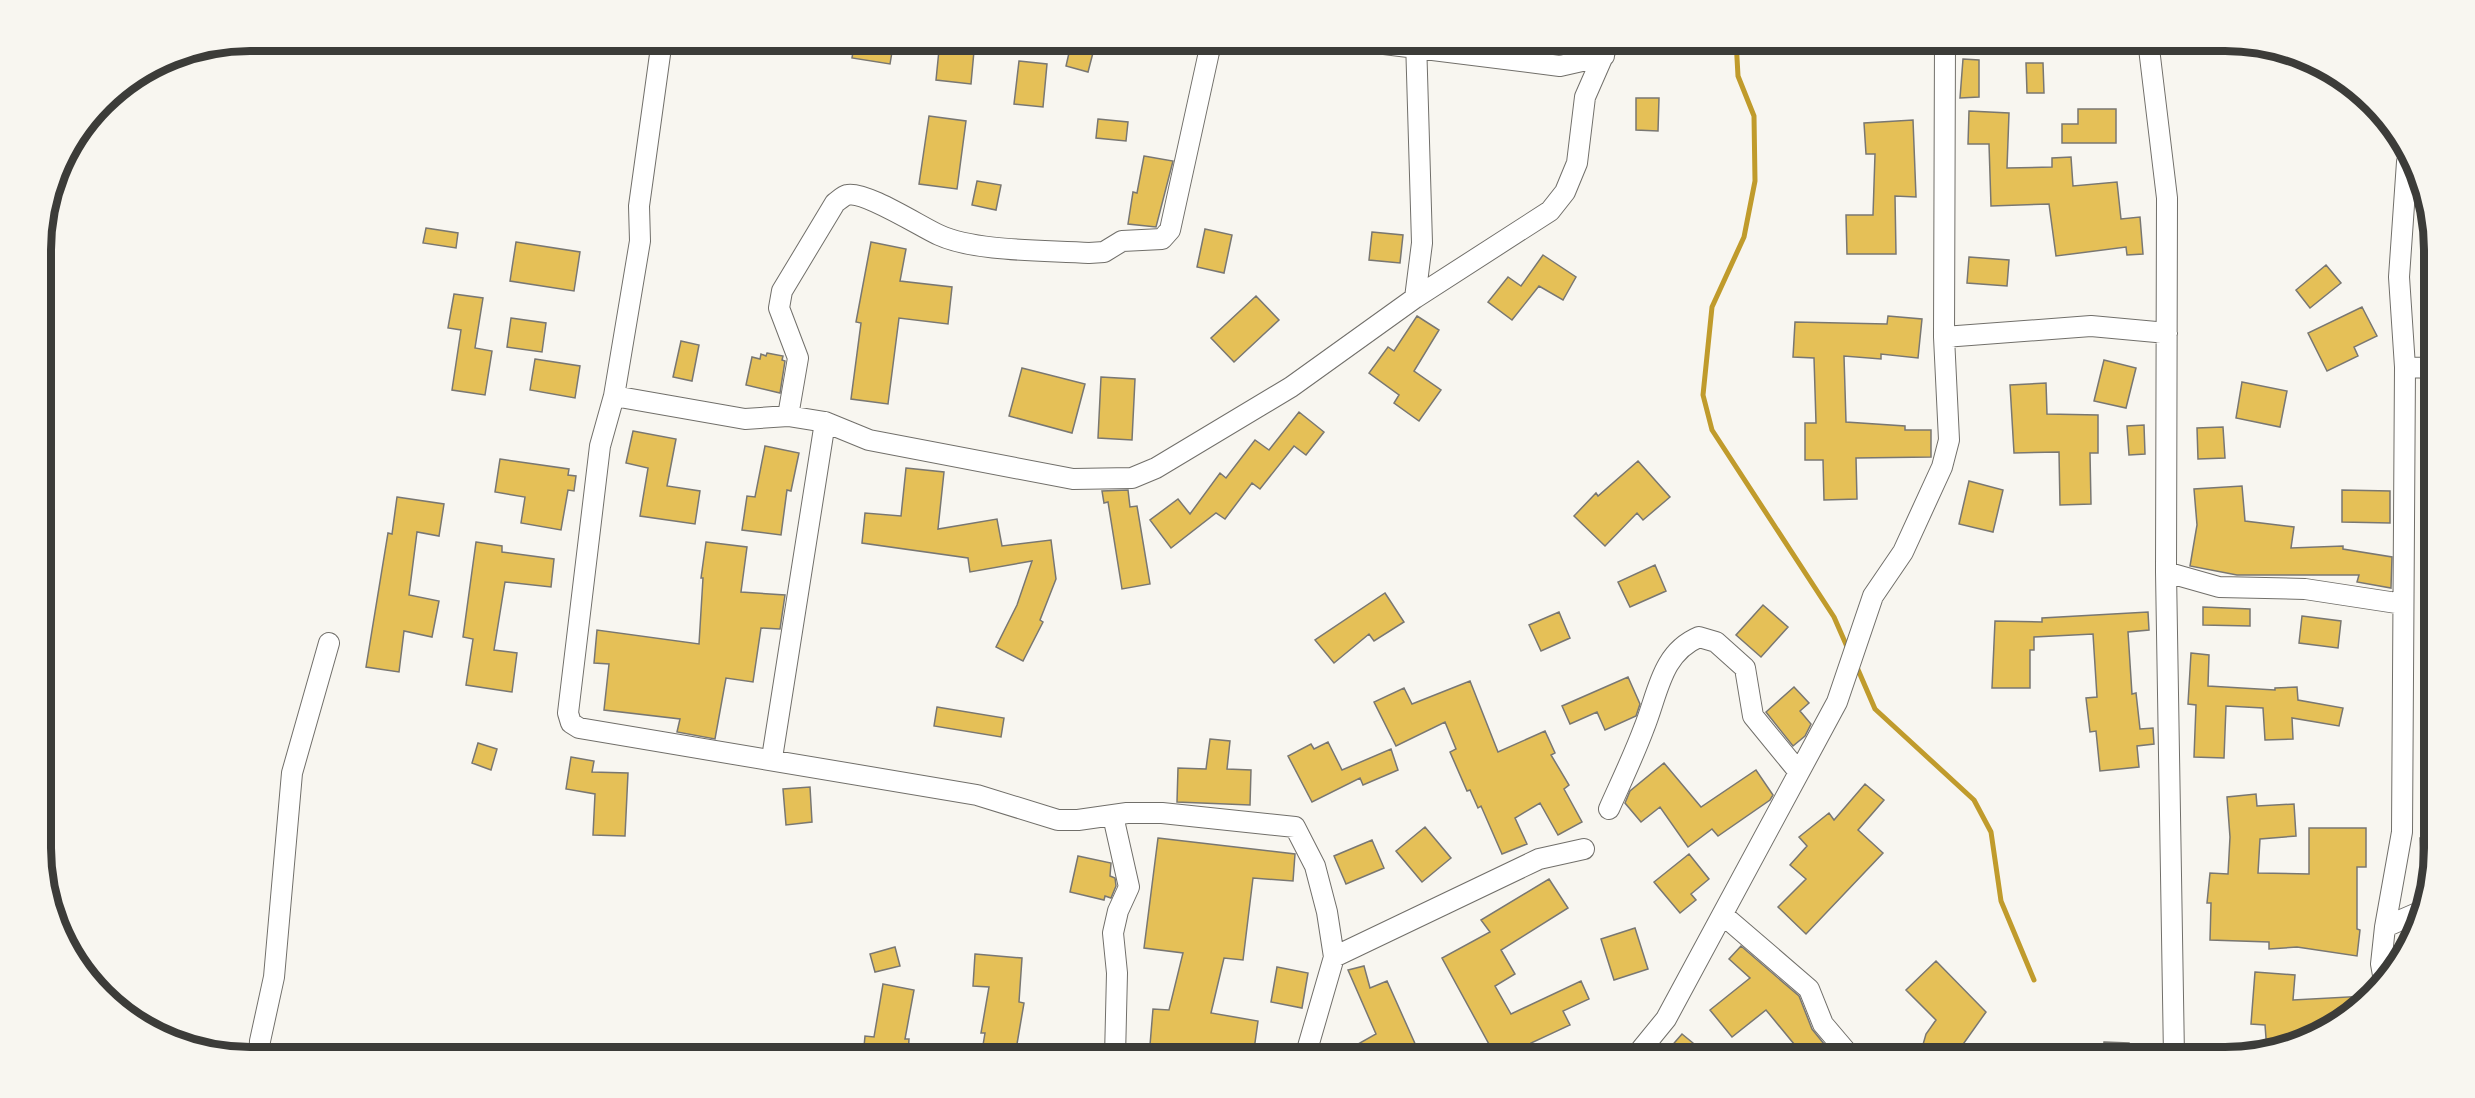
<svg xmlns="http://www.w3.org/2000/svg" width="2475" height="1098" font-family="'Fira Sans Condensed',sans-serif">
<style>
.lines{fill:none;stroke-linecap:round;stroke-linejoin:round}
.stream{stroke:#c09b2c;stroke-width:5}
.building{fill:#e5c057;stroke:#797772;stroke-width:1.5}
.street-casing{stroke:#716f6a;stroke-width:22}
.street{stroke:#fff;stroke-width:20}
.rim{fill:none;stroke:#3c3c39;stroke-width:8}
</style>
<rect width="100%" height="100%" fill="#f8f6f0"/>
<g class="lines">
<path class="stream" d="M 1736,40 L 1738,76 L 1754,116 L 1755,181 L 1744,237 L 1712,307 L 1703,395 L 1712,430 L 1834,617 L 1848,649
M 1856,665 L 1875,709 L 1974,800 L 1991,832 L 2001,901 L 2034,980"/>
</g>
<path class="building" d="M 855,40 L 894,40 L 890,64 L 852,58 Z
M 940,40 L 975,40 L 971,84 L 936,80 Z
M 1072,40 L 1095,45 L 1088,72 L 1066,66 Z
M 1963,59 L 1979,60 L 1979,97 L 1960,98 Z
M 1019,61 L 1047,64 L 1043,107 L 1014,104 Z
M 2026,63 L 2043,63 L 2044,93 L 2027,93 Z
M 1636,98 L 1659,98 L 1658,131 L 1636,130 Z
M 2078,109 L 2116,109 L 2116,143 L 2062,143 L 2062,124 L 2078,124 Z
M 1969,111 L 2009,113 L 2007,168 L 2052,167 L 2052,158 L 2071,157 L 2073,186 L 2117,182 L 2121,219 L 2140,217 L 2143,254 L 2127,255 L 2126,247 L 2056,256 L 2049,204 L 1991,206 L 1989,144 L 1968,144 Z
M 929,116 L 966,121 L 957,189 L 919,184 Z
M 1098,119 L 1128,122 L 1126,141 L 1096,138 Z
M 1913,120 L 1916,197 L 1895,196 L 1896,254 L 1847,254 L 1846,215 L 1873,215 L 1875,154 L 1866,154 L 1864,123 Z
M 1144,156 L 1173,161 L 1156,227 L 1128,224 L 1133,192 L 1137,193 Z
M 977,181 L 1001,185 L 996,210 L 972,205 Z
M 426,228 L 458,233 L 456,248 L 423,243 Z
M 1205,229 L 1232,235 L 1224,273 L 1197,267 Z
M 1372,232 L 1403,235 L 1400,263 L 1369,260 Z
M 516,242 L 580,252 L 574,291 L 510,281 Z
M 871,242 L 906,249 L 900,281 L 952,287 L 948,324 L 899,318 L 888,404 L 851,399 L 861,323 L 856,322 Z
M 1543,255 L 1576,277 L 1563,300 L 1539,286 L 1512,320 L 1488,302 L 1508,277 L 1521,286 Z
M 1969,257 L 2009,260 L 2007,286 L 1967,283 Z
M 2326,265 L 2341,283 L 2310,308 L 2296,290 Z
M 454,294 L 483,298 L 475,348 L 492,351 L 485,395 L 452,390 L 461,330 L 448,328 Z
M 1256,296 L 1279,320 L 1234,362 L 1211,338 Z
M 2362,307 L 2377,336 L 2354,347 L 2358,356 L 2327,371 L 2308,333 Z
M 1417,316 L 1439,330 L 1414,371 L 1441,390 L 1419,421 L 1394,403 L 1399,395 L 1369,373 L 1388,347 L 1394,351 Z
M 1888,316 L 1922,319 L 1918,358 L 1881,354 L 1881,359 L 1844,356 L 1846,422 L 1905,426 L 1905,430 L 1931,430 L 1931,457 L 1856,458 L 1857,499 L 1824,500 L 1823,460 L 1805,460 L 1805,423 L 1816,423 L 1814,358 L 1793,357 L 1795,322 L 1887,324 Z
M 511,318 L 546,323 L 542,352 L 507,347 Z
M 681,341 L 699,345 L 692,381 L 673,377 Z
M 767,353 L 783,356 L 782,360 L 785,361 L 780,393 L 746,385 L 752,357 L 760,359 L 761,354 L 766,356 Z
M 535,359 L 580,366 L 575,398 L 530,390 Z
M 2104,360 L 2136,368 L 2126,408 L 2094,401 Z
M 1022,368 L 1085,384 L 1072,433 L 1009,416 Z
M 1101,377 L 1135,379 L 1132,440 L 1098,438 Z
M 2242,382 L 2287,391 L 2280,427 L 2236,418 Z
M 2046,383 L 2047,414 L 2098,415 L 2098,453 L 2090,453 L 2091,504 L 2060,505 L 2059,452 L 2014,453 L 2010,385 Z
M 1299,412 L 1324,432 L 1306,455 L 1294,446 L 1260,489 L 1252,483 L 1225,519 L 1216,513 L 1171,548 L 1150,520 L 1178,499 L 1190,514 L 1220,473 L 1226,478 L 1255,440 L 1269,450 Z
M 2144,425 L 2145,454 L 2129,455 L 2127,426 Z
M 2223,427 L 2225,458 L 2198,459 L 2197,428 Z
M 633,431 L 676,439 L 667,486 L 700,491 L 695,524 L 640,516 L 648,468 L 626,463 Z
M 765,446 L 799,453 L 791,491 L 787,490 L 781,535 L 742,530 L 747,496 L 755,497 Z
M 500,459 L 569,469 L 568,475 L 576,476 L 574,491 L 568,490 L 561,530 L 521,523 L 525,497 L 495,492 Z
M 1638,461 L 1670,497 L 1643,520 L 1637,513 L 1605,546 L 1574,516 L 1596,493 L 1598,496 Z
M 906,468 L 944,472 L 938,529 L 997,519 L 1002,546 L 1051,540 L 1056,579 L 1040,620 L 1043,622 L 1023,661 L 996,647 L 1017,605 L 1032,561 L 970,572 L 968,558 L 862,543 L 865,513 L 901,516 Z
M 1969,481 L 2003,490 L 1993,532 L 1959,524 Z
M 2242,486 L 2245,521 L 2294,527 L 2291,548 L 2343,546 L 2343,549 L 2392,557 L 2391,588 L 2357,582 L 2359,575 L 2237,575 L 2190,566 L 2197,525 L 2194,489 Z
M 1128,490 L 1130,507 L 1137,506 L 1150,584 L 1122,589 L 1108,502 L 1104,503 L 1102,491 Z
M 2342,490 L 2390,491 L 2390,523 L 2342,522 Z
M 397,497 L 444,504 L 439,536 L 417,532 L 409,595 L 439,601 L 432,637 L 404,631 L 399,672 L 366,667 L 388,533 L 392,534 Z
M 476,542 L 502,546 L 502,552 L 554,559 L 551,587 L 505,582 L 494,650 L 517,653 L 512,692 L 466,685 L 473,639 L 463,637 Z
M 706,542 L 747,547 L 741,592 L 785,595 L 780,629 L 761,628 L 753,682 L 726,678 L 715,739 L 677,732 L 680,719 L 604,710 L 609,664 L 594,663 L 597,630 L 699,644 L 703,578 L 701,578 Z
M 1655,565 L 1666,591 L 1630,607 L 1618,582 Z
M 1385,593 L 1404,622 L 1374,641 L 1369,634 L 1334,663 L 1315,640 Z
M 1763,605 L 1788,627 L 1761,657 L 1736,635 Z
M 2203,607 L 2250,609 L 2250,626 L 2203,625 Z
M 1559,612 L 1570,638 L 1541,651 L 1529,625 Z
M 2148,612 L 2149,630 L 2128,632 L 2132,694 L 2136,693 L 2140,729 L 2153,728 L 2154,744 L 2137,746 L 2139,767 L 2100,771 L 2096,731 L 2090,732 L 2086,698 L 2097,697 L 2093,634 L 2034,637 L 2034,650 L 2030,650 L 2030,688 L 1992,688 L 1995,621 L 2042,622 L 2042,618 Z
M 2302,616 L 2341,621 L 2338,648 L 2299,643 Z
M 2191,653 L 2209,655 L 2208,686 L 2275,690 L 2275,688 L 2297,687 L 2298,700 L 2343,708 L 2339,726 L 2292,718 L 2293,739 L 2265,740 L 2263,708 L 2226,706 L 2224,758 L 2194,757 L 2196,705 L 2188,704 Z
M 1628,677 L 1640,704 L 1636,716 L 1605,730 L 1597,712 L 1570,724 L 1562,706 Z
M 1470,681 L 1498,752 L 1545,731 L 1555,753 L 1551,755 L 1569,785 L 1564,789 L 1582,822 L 1558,835 L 1540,803 L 1515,818 L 1527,844 L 1502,854 L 1481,806 L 1478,808 L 1470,790 L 1467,791 L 1450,752 L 1456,749 L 1445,722 L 1396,746 L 1374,702 L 1404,688 L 1412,704 Z
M 1794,687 L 1809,703 L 1800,711 L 1811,724 L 1805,736 L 1793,746 L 1766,712 Z
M 937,707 L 1004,718 L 1001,737 L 934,726 Z
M 1210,739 L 1230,741 L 1227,769 L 1251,770 L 1250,805 L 1177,802 L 1178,768 L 1206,769 Z
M 1328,742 L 1342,770 L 1391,749 L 1398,770 L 1363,785 L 1360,778 L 1312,802 L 1288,756 L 1311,744 L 1314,749 Z
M 478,743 L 497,749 L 491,770 L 472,763 Z
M 571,757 L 594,761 L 592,772 L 628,773 L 625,836 L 593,835 L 595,794 L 566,789 Z
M 1664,763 L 1701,807 L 1756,770 L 1773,795 L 1770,800 L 1718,836 L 1712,829 L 1688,847 L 1660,807 L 1641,822 L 1625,803 L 1630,791 Z
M 1865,784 L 1884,800 L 1858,830 L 1883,853 L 1806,934 L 1778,907 L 1806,879 L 1790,865 L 1807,846 L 1799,837 L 1829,813 L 1834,820 Z
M 810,787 L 812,822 L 786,825 L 783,789 Z
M 2256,794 L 2257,806 L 2294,804 L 2296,836 L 2260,839 L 2258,873 L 2309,874 L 2309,828 L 2366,828 L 2366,867 L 2357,867 L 2357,929 L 2360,930 L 2357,956 L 2297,947 L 2269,949 L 2269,942 L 2210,940 L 2211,903 L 2207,903 L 2210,873 L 2228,874 L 2230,837 L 2227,797 Z
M 1425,827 L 1451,858 L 1422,882 L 1396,851 Z
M 1158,838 L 1295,854 L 1293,881 L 1253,878 L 1243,960 L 1224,958 L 1211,1013 L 1258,1021 L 1253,1057 L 1218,1053 L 1217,1057 L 1149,1057 L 1153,1009 L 1169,1010 L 1183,953 L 1144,948 Z
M 2420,838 L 2434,838 L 2427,884 L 2421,884 Z
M 1372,840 L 1384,868 L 1346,884 L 1334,856 Z
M 1689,854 L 1709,879 L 1691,894 L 1696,900 L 1680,913 L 1654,882 Z
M 1078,856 L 1111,863 L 1110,876 L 1115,878 L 1116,886 L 1111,898 L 1105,896 L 1104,900 L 1070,892 Z
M 1549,879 L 1568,908 L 1501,950 L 1515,974 L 1495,986 L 1511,1014 L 1581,981 L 1589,999 L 1563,1011 L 1570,1025 L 1531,1043 L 1540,1057 L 1496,1057 L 1442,958 L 1490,932 L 1481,920 Z
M 1635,928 L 1648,969 L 1614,980 L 1601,939 Z
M 1741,946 L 1799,996 L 1812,1029 L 1833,1055 L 1831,1057 L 1811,1057 L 1801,1049 L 1799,1050 L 1766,1010 L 1732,1037 L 1710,1010 L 1750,978 L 1729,959 Z
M 895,947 L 900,966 L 875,972 L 870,954 Z
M 975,954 L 1022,958 L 1019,1002 L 1024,1003 L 1017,1044 L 1048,1049 L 1048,1057 L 981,1057 L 985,1033 L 981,1033 L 989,987 L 973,986 Z
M 1936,961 L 1986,1012 L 1954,1057 L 1940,1057 L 1922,1048 L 1926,1034 L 1936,1020 L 1906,990 Z
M 1364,966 L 1370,988 L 1387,981 L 1421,1057 L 1335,1057 L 1376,1034 L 1348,970 Z
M 1277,967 L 1308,973 L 1302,1008 L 1271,1002 Z
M 2255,972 L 2295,975 L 2293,1000 L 2366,996 L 2352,1014 L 2293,1046 L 2267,1051 L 2265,1025 L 2251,1024 Z
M 883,984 L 914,990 L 905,1039 L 909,1039 L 908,1057 L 863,1057 L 865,1036 L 874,1037 Z
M 1682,1034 L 1710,1057 L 1662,1057 Z
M 2104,1042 L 2129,1043 L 2128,1057 L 2103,1057 Z"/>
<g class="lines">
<defs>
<path id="street" d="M 1352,40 L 1560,66 L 1604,56
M 2148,40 L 2167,198 L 2166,572 L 2174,1057
M 1415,298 L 1422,243 L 1416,40
M 1944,337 L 2091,326 L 2167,333
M 2405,367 L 2433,368
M 614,396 L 640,241 L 639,206 L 662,40
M 788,416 L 798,358 L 779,308 L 782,291 L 835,203 C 838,201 843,196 847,195 C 864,190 921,227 939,235 C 976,252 1046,250 1089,253 L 1104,252 L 1122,241 L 1162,239 L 1170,230 L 1209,52 L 1215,40
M 2166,572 L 2219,587 L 2305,589 L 2403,604
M 772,758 L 825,422
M 1609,809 C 1621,782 1634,755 1644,728 C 1658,694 1661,653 1699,637 L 1716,642 L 1745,668 L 1753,716 L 1798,771
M 1113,816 L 1129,887 L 1118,911 L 1113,933 L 1117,973 L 1115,1057
M 1723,915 L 1809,989 L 1823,1024 L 1851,1057
M 2385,927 L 2422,911
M 1334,957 L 1539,859 L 1584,849
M 2383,975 L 2381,964 L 2385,927 L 2402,832 L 2405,367 L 2399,277 L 2407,162
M 259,1057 L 260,1041 L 274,977 L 292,773 L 329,643
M 1305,1057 L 1334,957 L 1327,912 L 1315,866 L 1295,827 L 1162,813 L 1127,813 L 1078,820 L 1058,820 L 977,795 L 579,728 L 571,723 L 568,713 L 600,446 L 614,396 L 745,419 L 788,416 L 825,422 L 869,440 L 1073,479 L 1132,478 L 1156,468 L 1291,387 L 1415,298 L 1550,211 L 1565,192 L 1577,163 L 1585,97 L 1610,40
M 1635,1057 L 1666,1019 L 1837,702 L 1873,596 L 1903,552 L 1942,467 L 1949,440 L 1944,337 L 1945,40"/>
</defs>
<use href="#street" class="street-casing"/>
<use href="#street" class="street"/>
</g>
<path d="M0 0H2475V1098H0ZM250 51H2225A199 199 0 0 1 2424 250V848A199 199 0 0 1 2225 1047H250A199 199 0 0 1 51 848V250A199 199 0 0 1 250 51Z" fill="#f8f6f0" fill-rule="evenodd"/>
<path class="rim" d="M250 51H2225A199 199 0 0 1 2424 250V848A199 199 0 0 1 2225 1047H250A199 199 0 0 1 51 848V250A199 199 0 0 1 250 51Z"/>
</svg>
